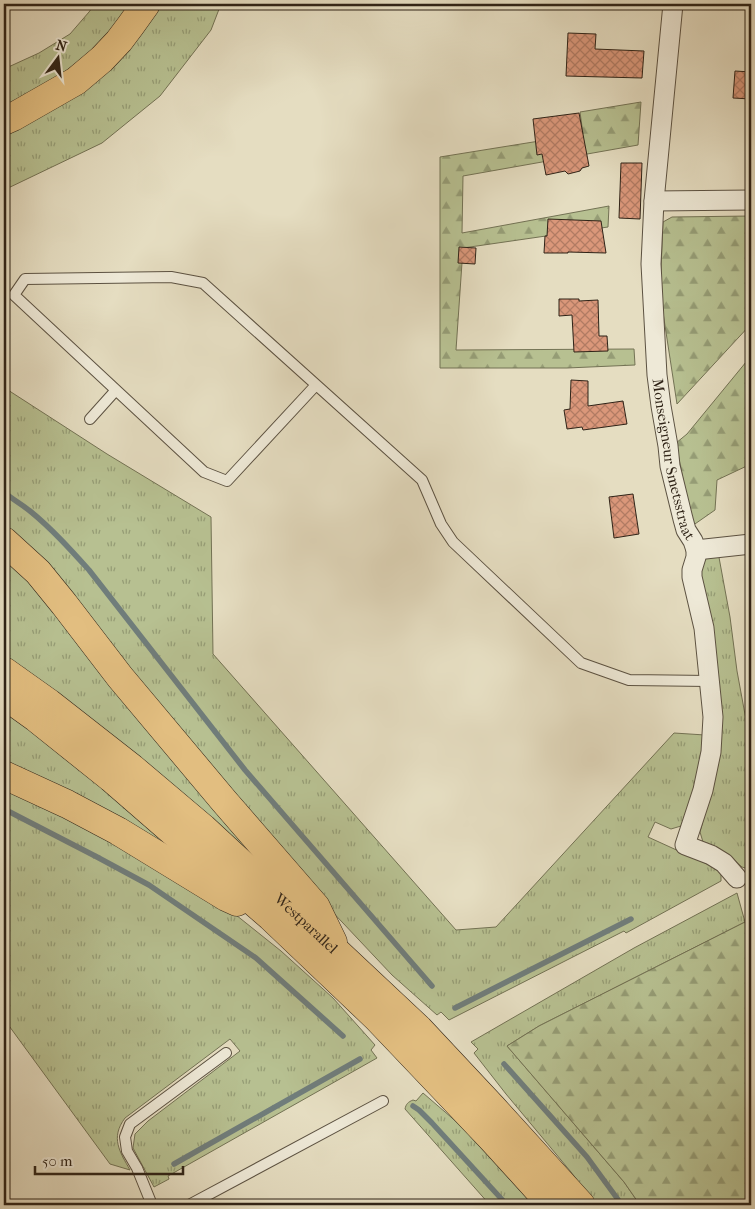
<svg xmlns="http://www.w3.org/2000/svg" width="755" height="1209" font-family="'IM FELL French Canon',serif">
<style>
.grass{fill:url(#grass-tufts);stroke:#737254}
.forest{fill:url(#forest-firs);stroke:#737254}
.lines{fill:none;stroke-linecap:round;stroke-linejoin:round}
.stream{stroke:#707d7b;stroke-width:5.5}
.building{fill:url(#building-cross-hatch);stroke:#2f2317}
.service-casing{stroke:#5c5242;stroke-width:12}
.minor-casing{stroke:#5c5242;stroke-width:21}
.primary-casing{stroke:#2f2317;stroke-width:29}
.service{stroke:#eee9d7;stroke-width:10}
.minor{stroke:#eee9d7;stroke-width:19}
.primary{stroke:#e2be80;stroke-width:28}
.labels{text-anchor:middle;dominant-baseline:central;stroke-width:4.5;stroke-linejoin:round;paint-order:stroke}
.street-label{font-size:15px;fill:#2f2317;stroke:#eee9d7}
</style>
<defs>
<pattern id="grass-tufts" width="24" height="20" patternUnits="userSpaceOnUse" patternTransform="scale(1.25)"><rect width="24" height="20" fill="#b7c091"/><path d="M3 7l-1-3M5 7V3M7 7l1-3M15 17l-1-3M17 17v-4M19 17l1-3" fill="none" stroke="#959c75"/></pattern>
<pattern id="forest-firs" width="22" height="20" patternUnits="userSpaceOnUse" patternTransform="scale(1.25)"><rect width="22" height="20" fill="#b7c091"/><path d="M5 1l3.5 6h-7zM16 11l3.5 6h-7z" fill="#959c75"/></pattern>
<pattern id="building-cross-hatch" width="8" height="8" patternUnits="userSpaceOnUse" patternTransform="scale(1.25)"><rect width="8" height="8" fill="#da977a"/><path d="M0 0l8 8M0 8l8-8" fill="none" stroke="#b17b63"/></pattern>
</defs>
<rect width="100%" height="100%" fill="#e5ddc1"/>
<filter id="stains"><feTurbulence type="fractalNoise" baseFrequency=".004" numOctaves="4"/><feColorMatrix values="0 0 0 0 .2 0 0 0 0 .09 0 0 0 0 .02 0 0 0 .5 -.17"/></filter>
<radialGradient id="worn" r=".72"><stop offset=".6" stop-color="#630" stop-opacity="0"/><stop offset="1" stop-color="#630" stop-opacity=".3"/></radialGradient>
<path class="grass" d="M 95,4 L 130,4 C 101,50 54,84 4,105 L 4,69 L 39,53 L 70,34 L 89,12 Z
M 161,4 L 221,4 L 211,30 L 160,96 L 102,143 L 4,190 L 4,131 L 118,61 L 141,35 Z
M 4,386 L 11,392 L 107,454 L 211,517 L 213,654 L 456,930 L 496,927 L 674,733 L 705,735 L 699,776 L 681,826 L 671,829 L 655,822 L 648,837 L 716,868 L 721,874 L 721,881 L 626,933 L 624,931 L 449,1020 L 441,1012 L 437,1015 L 392,975 L 326,905 L 34,555 L 4,526 Z
M 718,552 L 730,617 L 737,671 L 751,747 L 751,866 L 745,868 L 742,867 L 732,858 L 707,846 L 703,842 L 700,832 L 718,765 L 720,725 L 700,567 L 710,553 Z
M 4,555 L 26,575 L 315,913 L 4,663 Z
M 4,703 L 210,871 L 4,768 Z
M 4,781 L 231,911 L 281,951 L 333,998 L 375,1045 L 371,1050 L 377,1058 L 168,1176 L 169,1179 L 154,1187 L 133,1148 L 135,1134 L 148,1121 L 240,1051 L 230,1039 L 125,1118 C 110,1138 120,1152 130,1170 L 110,1164 L 4,1019 Z
M 737,893 L 745,922 L 539,1026 L 507,1046 L 624,1182 L 640,1205 L 596,1205 L 571,1172 L 506,1094 L 474,1053 L 478,1049 L 471,1042 L 634,948 Z
M 423,1093 L 459,1124 L 533,1205 L 490,1205 L 405,1109 C 406,1104 408,1102 413,1100 L 416,1101 Z"/>
<path class="forest" d="M 641,102 L 638,145 L 463,176 L 462,233 L 609,206 L 608,227 L 463,248 L 456,350 L 634,349 L 635,365 L 567,368 L 440,368 L 440,157 L 583,134 L 580,112 Z
M 751,216 L 751,324 L 677,404 L 660,293 L 663,222 L 672,217 Z
M 751,356 L 751,464 L 717,480 L 715,510 L 692,526 L 676,443 L 687,434 Z
M 745,922 L 751,947 L 751,1205 L 640,1205 L 624,1182 L 507,1046 L 539,1026 Z"/>
<g class="lines">
<path class="stream" d="M 4,492 C 12,499 21,504 30,511 C 51,528 70,549 89,570 L 245,770 L 432,986
M 4,809 L 97,857 L 149,885 L 256,958 L 343,1036
M 455,1008 L 631,919
M 504,1064 L 587,1157 L 622,1205
M 413,1106 L 419,1110 L 432,1123 L 507,1205
M 174,1164 L 360,1059"/>
</g>
<path class="building" d="M 568,33 L 596,34 L 595,49 L 644,51 L 642,78 L 566,76 Z
M 735,71 L 751,72 L 751,99 L 733,98 Z
M 579,113 L 589,166 L 582,168 L 580,171 L 568,174 L 565,171 L 546,175 L 542,154 L 537,155 L 533,119 Z
M 621,163 L 642,163 L 640,219 L 619,218 Z
M 548,219 L 601,221 L 606,253 L 568,252 L 568,253 L 544,253 L 545,236 L 547,236 Z
M 459,247 L 476,248 L 475,264 L 458,263 Z
M 559,299 L 579,299 L 579,301 L 598,300 L 599,336 L 607,336 L 608,351 L 574,352 L 572,315 L 559,316 Z
M 571,380 L 588,381 L 588,406 L 623,401 L 627,424 L 583,430 L 582,427 L 567,429 L 564,410 L 570,409 Z
M 633,494 L 639,534 L 614,538 L 609,497 Z"/>
<g class="lines">
<defs>
<path id="service" d="M 316,385 L 227,481 L 204,472 L 14,295 L 25,279 L 171,277 L 203,283 L 422,480 L 441,524 L 453,542 L 581,663 L 629,680 L 709,681
M 90,419 L 116,390
M 152,1205 L 137,1168 L 127,1151 L 125,1137 L 130,1124 L 226,1053
M 189,1205 L 383,1101"/>
<g id="minor">
<path id="s1" d="M 673,4 L 654,201 L 651,264 L 657,375 L 661,406 L 668,446 L 670,466 L 683,519 L 686,530 L 693,541 L 696,550 L 696,557 L 692,570 L 692,577 L 704,628 L 713,717 L 711,752 L 703,790 L 685,845 L 711,855 L 724,863 L 737,878"/>
<path d="M 654,201 L 751,200"/>
<path d="M 696,550 L 751,544"/>
</g>
<g id="primary">
<path d="M 4,121 L 13,117 L 76,81 L 102,59 L 119,41 L 131,25 L 146,4"/>
<path d="M 4,541 L 38,572 L 64,604 L 120,677 L 224,801 L 316,907 L 333,942"/>
<path id="s2" d="M 4,671 L 49,703 L 132,768 L 203,828 L 339,954 L 419,1029 L 493,1108 L 581,1205"/>
<path d="M 4,695 L 36,718 L 111,778 L 271,917 L 377,1018 L 494,1141 L 552,1205"/>
<path d="M 4,775 L 67,804 L 118,831 L 226,897 L 237,902"/>
</g>
</defs>
<use href="#service" class="service-casing"/>
<use href="#minor" class="minor-casing"/>
<use href="#primary" class="primary-casing"/>
<use href="#service" class="service"/>
<use href="#minor" class="minor"/>
<use href="#primary" class="primary"/>
</g>
<g class="labels">
<g class="street-label">
<text stroke="none"><textPath href="#s1" startOffset="458">Monseigneur Smetsstraat</textPath></text>
<text stroke="none"><textPath href="#s2" startOffset="394">Westparallel</textPath></text>
</g>
</g>
<rect width="755" height="1209" fill="none" stroke="#e5ddc1" stroke-width="20"/>
<rect x="5" y="5" width="745" height="1199" fill="none" stroke="#2f2317" stroke-width="2.5"/>
<rect x="10" y="10" width="735" height="1189" fill="none" stroke="#2f2317"/>
<g transform="translate(58 58) rotate(15)" stroke="#eee9d7" stroke-width="4" paint-order="stroke">
<path d="M0-4L9 19L0 12L-9 19Z" fill="#2f2317"/>
<text y="-8" font-size="14" font-weight="bold" text-anchor="middle" fill="#2f2317">N</text>
</g>
<path d="M35 1166v8h148v-8" fill="none" stroke="#2f2317" stroke-width="2.5"/>
<text x="42" y="1166" font-size="15" fill="#2f2317" stroke="#eee9d7" stroke-width="4" paint-order="stroke">50 m</text>
<rect width="100%" height="100%" filter="url(#stains)"/>
<rect width="100%" height="100%" fill="url(#worn)"/>
</svg>
